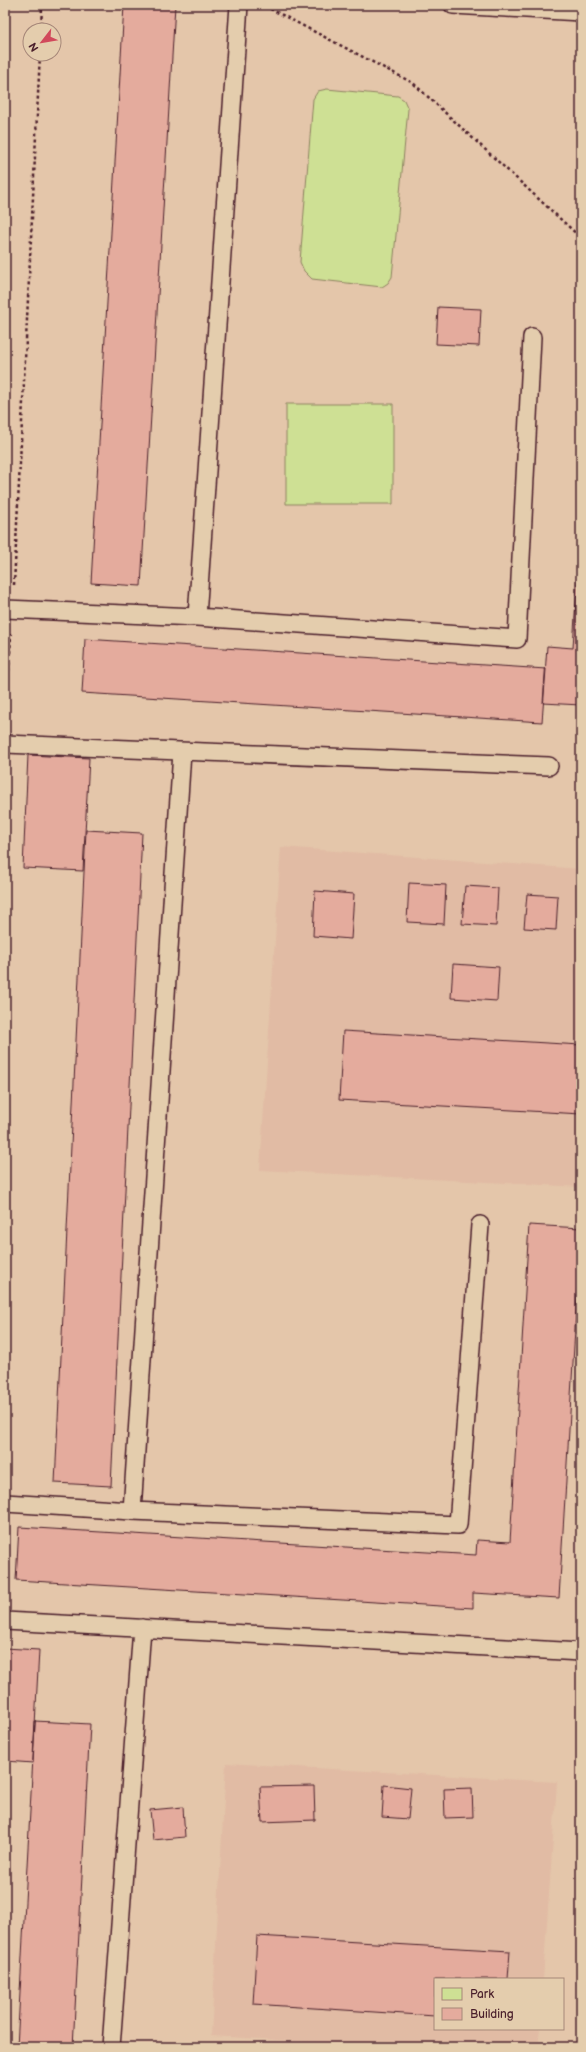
<svg xmlns="http://www.w3.org/2000/svg" width="586" height="2052" font-family="'Balsamiq Sans',sans-serif">
<style>
.built{fill:#e1bba4}
.green{fill:#cee094;stroke:#8c8060}
.building{fill:#e4ab9d;stroke:#4a1f2b}
.lines{fill:none;stroke-linecap:round;stroke-linejoin:round}
.service-casing{stroke:#4a1f2b;stroke-width:20}
.path{stroke:#4a1f2b;stroke-width:2.5;stroke-dasharray:3 3;stroke-linecap:butt}
.service{stroke:#e4cdad;stroke-width:17}
</style>
<rect width="100%" height="100%" fill="#e4c6aa"/>
<filter id="ink" filterUnits="userSpaceOnUse"><feTurbulence type="fractalNoise" baseFrequency=".025" numOctaves="2"/><feDisplacementMap in="SourceGraphic" scale="8" xChannelSelector="R" yChannelSelector="G"/><feConvolveMatrix kernelMatrix="1 2 1 2 8 2 1 2 1" color-interpolation-filters="sRGB"/></filter>
<g filter="url(#ink)">
<path class="built" d="M 281,847 L 581,869 L 581,1187 L 260,1170 Z
M 226,1763 L 557,1782 L 543,1979 L 435,1979 L 435,2029 L 540,2029 L 538,2047 L 392,2047 L 211,2036 Z"/>
<path class="green" d="M 327,89 L 398,96 L 404,100 L 408,109 L 392,277 L 388,283 L 382,287 L 312,279 L 304,271 L 300,262 L 313,99 L 318,91 Z
M 286,404 L 393,404 L 393,504 L 286,504 Z"/>
<path class="building" d="M 124,5 L 175,5 L 141,586 L 91,583 Z
M 438,307 L 481,309 L 479,346 L 436,344 Z
M 581,519 L 581,705 L 543,703 L 547,646 L 573,648 Z
M 85,639 L 546,669 L 542,722 L 82,693 Z
M 28,755 L 89,758 L 83,871 L 23,868 Z
M 86,830 L 142,833 L 111,1486 L 55,1483 Z
M 409,883 L 446,885 L 444,924 L 407,922 Z
M 465,886 L 498,888 L 496,926 L 462,924 Z
M 315,891 L 354,894 L 351,939 L 313,936 Z
M 527,894 L 558,896 L 556,930 L 524,928 Z
M 453,964 L 499,967 L 497,1001 L 451,998 Z
M 343,1031 L 581,1045 L 581,1114 L 339,1100 Z
M 529,1225 L 581,1228 L 559,1598 L 473,1593 L 473,1608 L 16,1580 L 19,1527 L 476,1555 L 477,1540 L 510,1542 Z
M 5,1648 L 39,1650 L 33,1763 L 5,1761 Z
M 35,1721 L 90,1724 L 73,2047 L 17,2047 Z
M 384,1785 L 411,1788 L 408,1819 L 382,1817 Z
M 314,1786 L 315,1820 L 262,1822 L 260,1787 Z
M 472,1788 L 473,1817 L 445,1818 L 444,1789 Z
M 183,1807 L 185,1837 L 153,1840 L 150,1810 Z
M 257,1936 L 510,1951 L 508,1979 L 435,1979 L 435,2016 L 253,2004 Z"/>
<g class="lines">
<defs>
<path id="service" d="M 239,5 L 197,617 L 517,639 L 532,337
M 453,5 L 581,12
M 5,609 L 197,617
M 5,744 L 549,766
M 182,752 L 132,1511 L 458,1525 L 480,1225
M 5,1503 L 132,1511
M 5,1621 L 581,1652
M 111,2047 L 142,1628"/>
</defs>
<use href="#service" class="service-casing"/>
<path class="path" d="M 265,6 L 413,83 L 581,238
M 41,30 L 42,5
M 14,585 L 40,54
M 5,639 L 11,639
M 6,719 L 11,634
M 579,2047 L 581,2016"/>
<use href="#service" class="service"/>
</g>
</g>
<rect width="586" height="2052" fill="none" stroke="#e4cdad" stroke-width="20"/>
<rect x="10" y="10" width="566" height="2032" fill="none" stroke="#4a1f2b" stroke-width="1.5" filter="url(#ink)"/>
<rect x="434" y="1978" width="130" height="52" fill="#e4cdad" stroke="#a68779"/>
<rect x="442" y="1988" width="20" height="12" fill="#cee094" stroke="#a68779"/>
<text x="470" y="1998" font-size="12" fill="#4a1f2b">Park</text>
<rect x="442" y="2008" width="20" height="12" fill="#e4ab9d" stroke="#a68779"/>
<text x="470" y="2018" font-size="12" fill="#4a1f2b">Building</text>
<g transform="translate(42 42) rotate(239)"><circle r="19" fill="#e4cdad" stroke="#a68779"/>
<path d="M0-3L7 15L0 10L-7 15Z" fill="#d1495b"/>
<text y="-6" font-size="11" font-weight="bold" text-anchor="middle" fill="#4a1f2b">N</text>
</g>
</svg>
